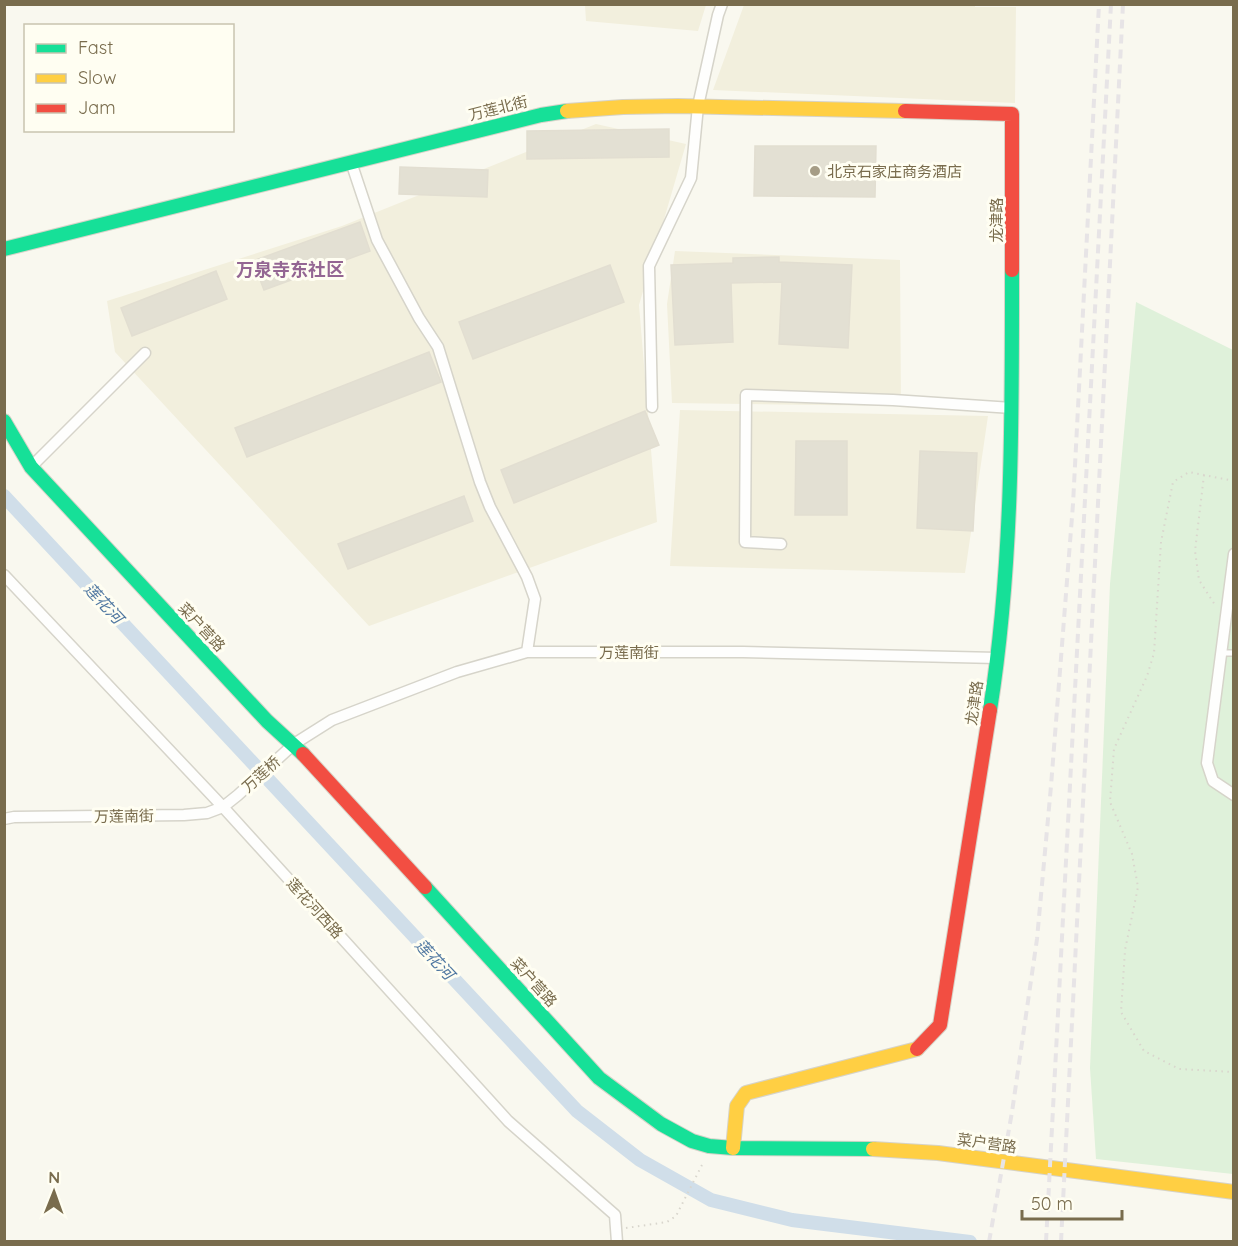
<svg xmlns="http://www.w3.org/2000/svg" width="1238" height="1246" font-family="Quicksand,'Noto Sans SC',sans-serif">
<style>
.residential{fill:#f2efdd}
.green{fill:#dff1da}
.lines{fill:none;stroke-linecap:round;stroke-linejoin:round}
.stream{stroke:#d0dee9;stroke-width:4}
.canal{stroke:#d0dee9;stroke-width:14}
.building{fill:#e3e0d3;stroke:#e2ded1;stroke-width:1.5}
.lane-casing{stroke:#d6d4ca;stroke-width:8}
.street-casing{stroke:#d6d4ca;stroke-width:13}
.fast-casing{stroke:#d6d3c8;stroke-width:16}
.slow-casing{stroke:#d6d3c8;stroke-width:16}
.jam-casing{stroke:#d6d3c8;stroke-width:16}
.path{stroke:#d9d6cd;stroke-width:2;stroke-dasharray:1.5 4.5;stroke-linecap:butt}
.lane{stroke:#fefefd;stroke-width:5}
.street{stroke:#fefefd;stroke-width:10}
.fast{stroke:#16e098;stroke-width:14}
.slow{stroke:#ffcf43;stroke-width:14}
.jam{stroke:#f24e42;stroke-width:14}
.rail{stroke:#e7e4e6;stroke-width:4;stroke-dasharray:9 6;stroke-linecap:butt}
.poi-dot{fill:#a69d86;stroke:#fffef2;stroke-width:2}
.labels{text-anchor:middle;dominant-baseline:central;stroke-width:6;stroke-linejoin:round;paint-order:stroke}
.street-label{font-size:15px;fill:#796c4d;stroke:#fffef2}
.poi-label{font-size:15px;fill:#796c4d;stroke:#fffef2;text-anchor:start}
.water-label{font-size:16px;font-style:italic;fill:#4f77a1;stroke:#fffef2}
.quarter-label{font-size:18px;font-weight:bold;fill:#946693;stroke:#fffef2}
</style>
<rect width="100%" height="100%" fill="#f9f8ef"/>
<path class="residential" d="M 975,4 L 975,7 L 1016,7 L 1015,103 L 713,90 L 744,5 Z
M 585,5 L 585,4 L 706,5 L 698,31 L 586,21 Z
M 596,124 L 686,144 L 639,305 L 657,522 L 369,626 L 115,352 L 107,301 L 342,226 Z
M 675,251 L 900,260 L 901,406 L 672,403 L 667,304 Z
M 680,410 L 988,416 L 965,573 L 670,566 Z"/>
<path class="green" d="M 1136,302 L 1233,350 L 1233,1174 L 1096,1159 L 1090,1068 L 1110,584 Z"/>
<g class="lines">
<path class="stream" d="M 934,1242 L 935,1237"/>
<path class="canal" d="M 4,496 L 577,1111 L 640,1160 L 711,1200 L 792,1220 L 970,1242"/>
</g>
<path class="building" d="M 669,129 L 669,157 L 527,159 L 527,131 Z
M 755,146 L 876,146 L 875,197 L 754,196 Z
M 400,167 L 488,170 L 487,197 L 399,194 Z
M 360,222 L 370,251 L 264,290 L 253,261 Z
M 779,257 L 779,262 L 852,265 L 848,348 L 779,344 L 782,282 L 731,283 L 733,342 L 675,345 L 671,265 L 733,263 L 733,258 Z
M 610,265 L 624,302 L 473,359 L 459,322 Z
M 216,271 L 227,299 L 132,336 L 121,308 Z
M 429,352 L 441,382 L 247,457 L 235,428 Z
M 645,411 L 659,445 L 514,503 L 501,470 Z
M 796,441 L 847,441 L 847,515 L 795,515 Z
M 920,451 L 977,453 L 973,531 L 917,528 Z
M 464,496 L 473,521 L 348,569 L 338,544 Z"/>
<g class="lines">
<defs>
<path id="lane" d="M 1221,653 L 1234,653"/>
<path id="street" d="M 351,162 L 377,240 L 419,318 L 438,347 L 480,482 L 490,507 L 527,577 L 535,599 L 527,652
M 652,407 L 649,266 L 691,178 L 698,106 L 718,15 L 722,4
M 31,467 L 145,353
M 781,544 L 745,542 L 746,395 L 893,400 L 1012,408
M 1234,554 L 1207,763 L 1213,781 L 1234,795
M 4,575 L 223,807 L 508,1121 L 615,1215 L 617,1242
M 4,819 L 14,817 L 184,815 L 207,813 L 223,807 L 238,795 L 294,744 L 332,720 L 457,672 L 527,652 L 743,652 L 997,658"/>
<path id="fast" d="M 4,249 L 541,115 L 567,111
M 4,421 L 31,467 L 267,721 L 303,754
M 990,710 C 1013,565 1012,416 1012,270
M 425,887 L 599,1078 L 661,1124 L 692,1141 L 709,1146 L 733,1148 L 873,1149"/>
<path id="slow" d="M 567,111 L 623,107 L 678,106 L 905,111
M 733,1148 L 737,1106 L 746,1093 L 917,1049
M 873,1149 L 938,1153 L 1234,1192"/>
<path id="jam" d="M 905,111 L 1012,114 L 1012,270
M 303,754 L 425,887
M 917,1049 L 940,1025 L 990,710"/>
</defs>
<use href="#lane" class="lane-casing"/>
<use href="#street" class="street-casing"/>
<use href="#fast" class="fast-casing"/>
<use href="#slow" class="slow-casing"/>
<use href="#jam" class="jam-casing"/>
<path class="path" d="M 1204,475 L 1195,551 L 1199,580 L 1215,605
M 1234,481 L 1189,472 L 1173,482 L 1161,542 L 1154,653 L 1147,676 L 1114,749 L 1110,802 L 1132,854 L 1138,887 L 1125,950 L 1121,1012 L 1144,1051 L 1179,1069 L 1234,1072
M 626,1228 L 667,1222 L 676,1216 L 704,1161"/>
<use href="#lane" class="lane"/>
<use href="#street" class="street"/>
<use href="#fast" class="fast"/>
<use href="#slow" class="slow"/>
<use href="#jam" class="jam"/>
<path class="rail" d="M 989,1242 L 1012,1112 L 1037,939 L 1051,786 L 1073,504 L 1099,4
M 1046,1242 L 1111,4
M 1061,1242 L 1123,4"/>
</g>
<circle class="poi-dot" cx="815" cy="171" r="6"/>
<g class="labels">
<g class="street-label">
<text transform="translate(498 108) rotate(-14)">万莲北街</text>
<text transform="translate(996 220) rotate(-90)">龙津路</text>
<text transform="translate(202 627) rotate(47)">菜户营路</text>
<text x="629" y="652">万莲南街</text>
<text transform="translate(974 703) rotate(-82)">龙津路</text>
<text transform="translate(261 774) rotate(-42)">万莲桥</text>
<text transform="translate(124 816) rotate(-1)">万莲南街</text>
<text transform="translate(315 908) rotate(48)">莲花河西路</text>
<text transform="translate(534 982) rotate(48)">菜户营路</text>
<text transform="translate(987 1143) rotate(8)">菜户营路</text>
</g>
<g class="poi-label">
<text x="827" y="171">北京石家庄商务酒店</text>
</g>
<g class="water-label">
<text transform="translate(104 603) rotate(47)">莲花河</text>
<text transform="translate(435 959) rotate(47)">莲花河</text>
</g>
<g class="quarter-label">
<text x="290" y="269">万泉寺东社区</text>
</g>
</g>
<rect width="1238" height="1246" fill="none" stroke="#796c4d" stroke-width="12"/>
<rect x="24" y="24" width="210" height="108" fill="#fffef2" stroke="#c9c4b0" stroke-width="1.5"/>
<rect x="36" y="44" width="30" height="9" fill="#16e098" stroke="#c9c4b0" stroke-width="1.5"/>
<text x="78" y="54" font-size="18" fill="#796c4d">Fast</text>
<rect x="36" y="74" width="30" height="9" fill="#ffcf43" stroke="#c9c4b0" stroke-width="1.5"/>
<text x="78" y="84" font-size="18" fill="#796c4d">Slow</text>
<rect x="36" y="104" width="30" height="9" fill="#f24e42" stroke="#c9c4b0" stroke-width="1.5"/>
<text x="78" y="114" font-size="18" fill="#796c4d">Jam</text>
<g transform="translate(54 1192) rotate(1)" stroke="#fffef2" stroke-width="4.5" paint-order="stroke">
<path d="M0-4.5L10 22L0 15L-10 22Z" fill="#796c4d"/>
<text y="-9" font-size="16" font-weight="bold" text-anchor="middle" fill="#796c4d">N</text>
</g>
<path d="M1022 1210v9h100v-9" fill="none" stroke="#796c4d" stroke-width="3"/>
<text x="1031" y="1210" font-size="18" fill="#796c4d" stroke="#fffef2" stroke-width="4.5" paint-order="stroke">50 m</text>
</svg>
